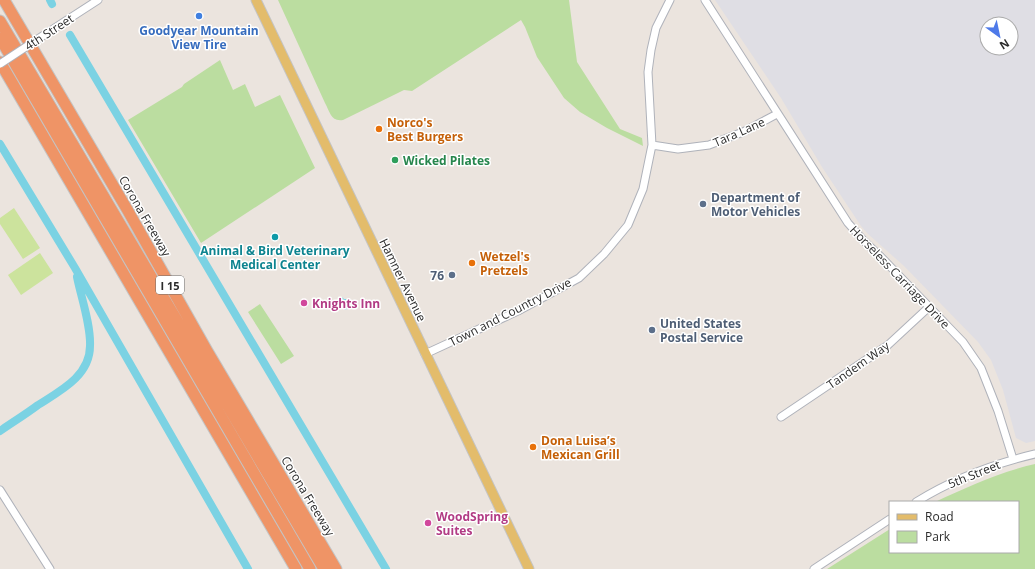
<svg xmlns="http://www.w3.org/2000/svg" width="1035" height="569" font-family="'Open Sans',sans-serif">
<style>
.industrial{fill:#dfdee4;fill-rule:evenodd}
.green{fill:#bbdda0}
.pitch{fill:#cce39d}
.water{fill:#7bd2e3}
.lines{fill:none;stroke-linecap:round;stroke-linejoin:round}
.canal{stroke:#7bd2e3;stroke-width:8}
.minor-casing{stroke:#afb2ba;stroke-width:9}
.major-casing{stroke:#c4c4c4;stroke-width:11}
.highway-casing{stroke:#c4c4c4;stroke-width:13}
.minor{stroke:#fff;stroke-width:7}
.major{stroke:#e3bc6b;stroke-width:9}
.highway{stroke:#ef9466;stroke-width:11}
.minor-bridge-casing{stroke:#afb2ba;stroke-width:9;stroke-linecap:butt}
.minor-bridge{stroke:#fff;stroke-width:7}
.shop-dot{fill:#3f7fe0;stroke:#fff;stroke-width:1.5}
.food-dot{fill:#e8710a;stroke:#fff;stroke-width:1.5}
.leisure-dot{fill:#2e9e5b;stroke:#fff;stroke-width:1.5}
.service-dot{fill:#5c6f8a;stroke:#fff;stroke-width:1.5}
.culture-dot{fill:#0f9aa8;stroke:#fff;stroke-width:1.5}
.hotel-dot{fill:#d1479c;stroke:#fff;stroke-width:1.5}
.labels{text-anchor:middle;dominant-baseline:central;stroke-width:3;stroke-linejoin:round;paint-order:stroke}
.shield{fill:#fff;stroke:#6b6b6b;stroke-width:1}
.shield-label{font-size:11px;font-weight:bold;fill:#2b2b2b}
.shop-label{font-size:12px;font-weight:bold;fill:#366cbe;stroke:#fff}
.street-label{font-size:12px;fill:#2b2b2b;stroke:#fff}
.food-label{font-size:12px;font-weight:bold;fill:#c56008;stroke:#fff;text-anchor:start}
.leisure-label{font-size:12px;font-weight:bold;fill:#27864d;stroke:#fff;text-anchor:start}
.service-label{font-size:12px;font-weight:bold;fill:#4e5e75;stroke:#fff;text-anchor:start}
.culture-label{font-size:12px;font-weight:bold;fill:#0d838f;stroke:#fff}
.hotel-label{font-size:12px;font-weight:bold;fill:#b23c85;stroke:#fff;text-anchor:start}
</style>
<rect width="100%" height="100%" fill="#ebe4de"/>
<path class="industrial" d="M 715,0 L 1035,0 L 1035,441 L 1026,443 L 1016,438 L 1003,390 L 991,360 L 978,342 L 904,266 L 868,234 L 861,226 L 822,167 L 781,98 ZM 987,24 L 1011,24 L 1011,48 L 987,48 Z"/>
<path class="green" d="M 278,0 L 569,0 L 577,62 L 620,129 L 642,138 L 643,146 L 607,128 L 580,112 L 564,98 L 537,57 L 525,27 L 521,20 L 412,91 L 404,90 L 343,120 C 331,122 330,112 325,103 Z
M 220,60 L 233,90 L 245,84 L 255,107 L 280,95 L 315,168 L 201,243 L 128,120 L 182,87 L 184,84 Z
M 260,304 L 294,356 L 281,364 L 248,312 Z
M 1035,464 L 1035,569 L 827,569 L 890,529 L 890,552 L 1018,552 L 1018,502 L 935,502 C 967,487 1000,472 1035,464 Z"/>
<path class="pitch" d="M 14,208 L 40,248 L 23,259 L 0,224 L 0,218 Z
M 40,253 L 53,273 L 21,295 L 8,275 Z"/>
<path class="water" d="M 342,297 L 344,299 L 346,299 L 350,307 L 345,310 L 339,299 Z"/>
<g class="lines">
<path class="canal" d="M 50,0 L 52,4
M 70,35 L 386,569
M 0,144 L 75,268 L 248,569
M 0,431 C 13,422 26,414 38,405 C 60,391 90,376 90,346 C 91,325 81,297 77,277"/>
<defs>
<path id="minor" d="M 705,0 L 848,223 L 864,241 L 881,257 L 963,342 L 981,368 L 998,411 L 1013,459
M 47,33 L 98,0
M 652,145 L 678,149 L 709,145 L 743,132 L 777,114
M 425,354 L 518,311 L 579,278 L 604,254 L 628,225 L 643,189 L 652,145 L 648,72 L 651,50 L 656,28 L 670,0
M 781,417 L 888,345 L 929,307
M 0,490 L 50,569
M 916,502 C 953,479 993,464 1035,454
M 814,569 L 890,519"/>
<path id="major" d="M 256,0 L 529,569"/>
<path id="highway" d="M 4,0 L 128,211 L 207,351 L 336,569
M 0,21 L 324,569
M 0,38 L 310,569
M 0,62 L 296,569"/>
</defs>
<use href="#minor" class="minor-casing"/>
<use href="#major" class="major-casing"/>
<use href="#highway" class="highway-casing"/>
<use href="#minor" class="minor"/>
<use href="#major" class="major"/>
<use href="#highway" class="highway"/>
<defs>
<path id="minor-bridge" d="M 0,64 L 47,33"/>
</defs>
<use href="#minor-bridge" class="minor-bridge-casing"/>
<use href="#minor-bridge" class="minor-bridge"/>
</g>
<circle class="shop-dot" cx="199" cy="16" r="4"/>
<g class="food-dot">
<circle cx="379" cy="129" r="4"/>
<circle cx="472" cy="263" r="4"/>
<circle cx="533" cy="447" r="4"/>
</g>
<circle class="leisure-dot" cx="395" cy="160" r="4"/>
<g class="service-dot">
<circle cx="703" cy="204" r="4"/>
<circle cx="452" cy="275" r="4"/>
<circle cx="652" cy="330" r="4"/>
</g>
<circle class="culture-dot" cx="275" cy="237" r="4"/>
<g class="hotel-dot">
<circle cx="304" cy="303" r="4"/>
<circle cx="428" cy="523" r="4"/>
</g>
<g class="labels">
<rect class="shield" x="156" y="276" width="28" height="18" rx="3"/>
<g class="shield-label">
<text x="170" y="285">I 15</text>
</g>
<g class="shop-label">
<text x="199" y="30">Goodyear Mountain<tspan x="199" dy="14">View Tire</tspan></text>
</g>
<g class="street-label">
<text transform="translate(49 32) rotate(-33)">4th Street</text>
<text transform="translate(739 132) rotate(-24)">Tara Lane</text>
<text transform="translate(145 216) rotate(60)">Corona Freeway</text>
<text transform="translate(900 277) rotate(46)">Horseless Carriage Drive</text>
<text transform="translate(403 280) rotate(64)">Hamner Avenue</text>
<text transform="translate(510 312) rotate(-27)">Town and Country Drive</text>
<text transform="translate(858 365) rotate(-35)">Tandem Way</text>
<text transform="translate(974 474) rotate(-22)">5th Street</text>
<text transform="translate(308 496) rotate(59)">Corona Freeway</text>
</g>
<g class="food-label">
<text x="387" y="122">Norco's<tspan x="387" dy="14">Best Burgers</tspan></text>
<text x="480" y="256">Wetzel's<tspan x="480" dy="14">Pretzels</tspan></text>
<text x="541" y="440">Dona Luisa’s<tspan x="541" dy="14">Mexican Grill</tspan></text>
</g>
<g class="leisure-label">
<text x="403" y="160">Wicked Pilates</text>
</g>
<g class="service-label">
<text x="711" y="197">Department of<tspan x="711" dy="14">Motor Vehicles</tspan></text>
<text x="444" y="275" text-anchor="end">76</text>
<text x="660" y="323">United States<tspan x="660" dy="14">Postal Service</tspan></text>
</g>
<g class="culture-label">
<text x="275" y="250">Animal &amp; Bird Veterinary<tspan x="275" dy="14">Medical Center</tspan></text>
</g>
<g class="hotel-label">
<text x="312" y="303">Knights Inn</text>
<text x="436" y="516">WoodSpring<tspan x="436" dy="14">Suites</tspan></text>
</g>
</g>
<rect x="889" y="501" width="130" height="52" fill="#ffffff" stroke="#aaaaaa"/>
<rect x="897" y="514" width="20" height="6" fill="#e3bc6b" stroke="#aaaaaa"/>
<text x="925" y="521" font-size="12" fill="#2b2b2b">Road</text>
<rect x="897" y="531" width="20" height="12" fill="#bbdda0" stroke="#aaaaaa"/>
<text x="925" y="541" font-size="12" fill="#2b2b2b">Park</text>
<g transform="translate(999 36) rotate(147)"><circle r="19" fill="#ffffff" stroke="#aaaaaa"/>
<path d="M0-3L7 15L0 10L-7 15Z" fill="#4e7ae9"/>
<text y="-6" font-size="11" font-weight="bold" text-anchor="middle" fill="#2b2b2b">N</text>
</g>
</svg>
